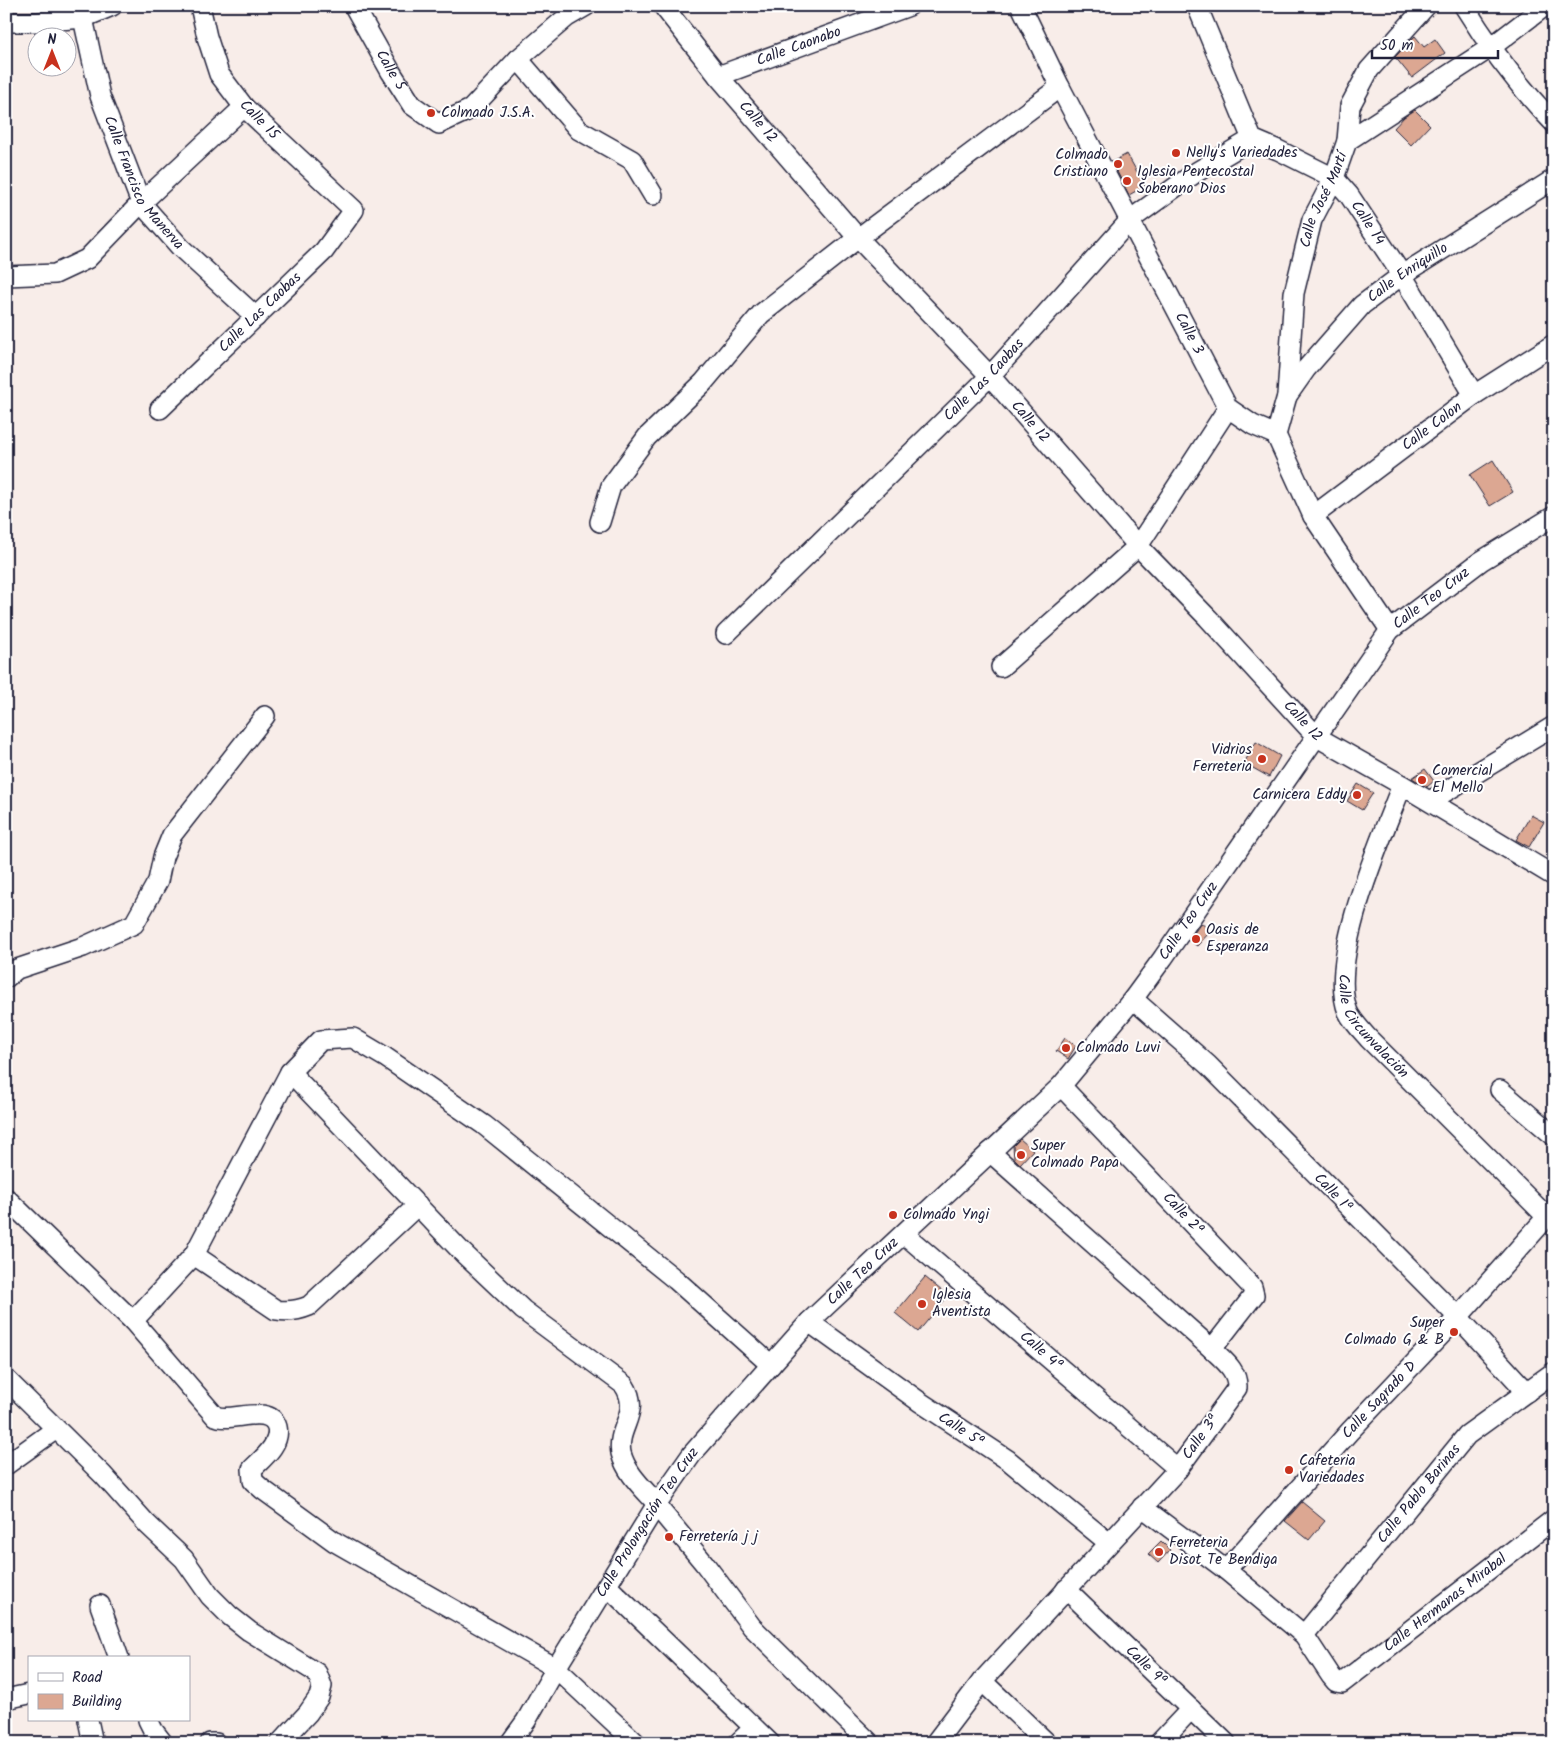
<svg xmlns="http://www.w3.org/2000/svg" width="1560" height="1749" font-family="Kalam,sans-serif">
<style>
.building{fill:#dca792;stroke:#22223b}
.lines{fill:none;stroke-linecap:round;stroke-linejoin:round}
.minor-casing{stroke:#22223b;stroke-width:22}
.minor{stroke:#fff;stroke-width:19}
.poi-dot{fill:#c8321e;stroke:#fff;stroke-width:2}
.labels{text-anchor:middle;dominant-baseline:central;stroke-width:4;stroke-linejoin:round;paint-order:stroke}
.street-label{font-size:15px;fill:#22223b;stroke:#fff}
.poi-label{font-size:15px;fill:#22223b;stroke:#fff;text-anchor:start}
</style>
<rect width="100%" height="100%" fill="#f8ede9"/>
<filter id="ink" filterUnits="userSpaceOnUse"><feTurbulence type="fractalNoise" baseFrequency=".02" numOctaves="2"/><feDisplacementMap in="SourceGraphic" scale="10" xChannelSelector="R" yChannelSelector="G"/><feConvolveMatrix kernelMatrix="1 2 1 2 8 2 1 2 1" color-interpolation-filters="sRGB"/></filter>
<g filter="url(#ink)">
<path class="building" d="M 1415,36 L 1424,47 L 1435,39 L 1445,53 L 1412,78 L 1395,57 Z
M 1415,110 L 1430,125 L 1411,145 L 1394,128 L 1404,117 Z
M 1127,154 L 1145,186 L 1129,195 L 1112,162 Z
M 1493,460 L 1513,492 L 1490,506 L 1470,475 Z
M 1256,742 L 1280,756 L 1269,777 L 1244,763 Z
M 1425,769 L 1434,781 L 1427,787 L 1412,778 Z
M 1358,784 L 1373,793 L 1362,810 L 1347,801 Z
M 1531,815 L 1544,822 L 1529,847 L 1516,840 Z
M 1201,923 L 1211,931 L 1197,946 L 1189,940 Z
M 1065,1038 L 1076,1046 L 1068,1059 L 1056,1051 Z
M 1020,1139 L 1033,1150 L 1020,1164 L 1014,1158 L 1013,1146 Z
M 925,1277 L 948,1296 L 918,1332 L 895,1313 Z
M 1302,1502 L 1325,1521 L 1309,1540 L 1285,1521 Z
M 1161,1541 L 1170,1550 L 1158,1563 L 1148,1554 Z"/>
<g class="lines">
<defs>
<g id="minor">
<path id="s1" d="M 354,6 L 391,72 L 412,105 L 439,124 L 471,109 L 518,59 L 567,17 L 586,6"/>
<path id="s2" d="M 663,6 L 718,76 L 858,238 L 990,376 L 1138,546 L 1208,618 L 1317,737 L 1402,785 L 1554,876"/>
<path id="s3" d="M 1021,6 L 1060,87 L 1228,408 L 1253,425 L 1276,435 L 1313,516 L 1390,630"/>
<path id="s4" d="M 1197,6 L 1252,139 L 1278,150 L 1334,178 L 1349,195 L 1402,275 L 1474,395"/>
<path d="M 1464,6 C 1491,50 1518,86 1554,123"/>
<path id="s5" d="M 83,18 L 100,96 L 141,203 L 181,248 L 256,317"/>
<path d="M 6,22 L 37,22 L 83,18 L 112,6"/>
<path d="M 518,59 L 579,130 L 632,160 L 653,195"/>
<path id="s6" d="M 718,76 L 909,6"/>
<path d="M 1347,141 L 1350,106 L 1369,70 L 1426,6"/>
<path d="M 6,276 L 55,274 L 87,259 L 141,203 L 244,107"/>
<path id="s7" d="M 1287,396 L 1306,369 L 1362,305 L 1402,275 L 1554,179"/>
<path id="s8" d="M 160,409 L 324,251 L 354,210 L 244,107 L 219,74 L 207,37 L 200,6"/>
<path id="s9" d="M 1276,435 L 1287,396 L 1294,293 L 1312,220 L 1334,178 L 1347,141 L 1490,48 L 1545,6"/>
<path id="s10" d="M 1313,516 L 1474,395 L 1554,344"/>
<path d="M 600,522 L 611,486 L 647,437 L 703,383 L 761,314 L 858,238 L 1060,87"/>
<path id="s11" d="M 726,634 L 990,376 L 1130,220 L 1195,173 L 1252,139"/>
<path d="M 1001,667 L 1138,546 L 1228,408"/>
<path id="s12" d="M 1402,785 C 1382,837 1327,959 1348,1012 C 1352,1021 1362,1031 1369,1039 L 1547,1217"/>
<path d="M 1430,801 L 1554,726"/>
<path d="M 6,978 L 17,969 L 83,947 L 134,924 L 158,881 L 163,857 L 172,835 L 265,716"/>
<path d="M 1133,999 L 1208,1065 L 1458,1317 L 1527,1392"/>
<path d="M 290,1072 L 463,1253 L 523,1310 L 624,1385 C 642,1413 616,1427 621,1453 C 626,1473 643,1488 657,1504"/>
<path d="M 1061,1086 L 1252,1287 L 1254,1295 L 1212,1349"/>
<path d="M 1500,1090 L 1554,1136"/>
<path d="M 6,1198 L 133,1321 L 194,1255 L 290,1072 L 321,1040 L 353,1038 L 385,1057 L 484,1125 L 676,1280 L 771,1365"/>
<path d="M 904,1234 L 1178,1469"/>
<path d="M 194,1255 L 276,1310 C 288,1312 297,1311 309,1306 L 418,1205"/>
<path d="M 133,1321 L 215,1416 C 231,1423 270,1403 277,1427 C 281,1444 263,1458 252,1469 L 253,1481 L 262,1489 L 335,1542 L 556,1668 L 636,1743"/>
<path d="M 809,1322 L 920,1402 L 1008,1460 L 1109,1543"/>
<path d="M 6,1379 L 103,1475 L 147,1524 L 184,1559 L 210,1596 L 230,1616 L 249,1631 L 317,1673 L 322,1686 L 319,1697 L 308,1713 L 280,1743"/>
<path d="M 6,1465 L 56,1429"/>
<path d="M 656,1505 L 704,1563 L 752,1627 L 870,1743"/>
<path id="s13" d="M 1142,1507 L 1226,1570 L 1304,1635 L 1331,1676 L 1336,1682 L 1342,1683 L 1554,1519"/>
<path id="s14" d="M 1226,1570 L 1350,1431 L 1458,1317 L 1554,1209"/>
<path d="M 607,1586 L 770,1743"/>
<path d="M 1066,1589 L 1226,1743"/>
<path d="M 100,1605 L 119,1658"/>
<path id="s15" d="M 1304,1635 L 1467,1435 L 1554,1372"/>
<path d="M 982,1681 L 1047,1743"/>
<path d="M 6,1699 L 29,1694"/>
<path d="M 88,1720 L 93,1743"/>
<path d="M 148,1720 L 153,1730 L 163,1743"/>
<path d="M 210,1743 L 216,1743"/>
<path id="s16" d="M 510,1743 L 526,1721 L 556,1668 L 657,1504 L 692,1454 L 809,1322 L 1061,1086 L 1133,999 L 1163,958 L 1390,630 L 1481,561 L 1554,516"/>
<path d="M 738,1743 L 754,1728"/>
<path d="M 935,1743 L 982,1681 L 1178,1469 L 1237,1388 C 1238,1370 1223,1360 1212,1349 L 990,1152"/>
<path d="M 1159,1743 L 1191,1709"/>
</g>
</defs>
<use href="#minor" class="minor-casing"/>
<use href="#minor" class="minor"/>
</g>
</g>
<g class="poi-dot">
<circle cx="431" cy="113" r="5"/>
<circle cx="1176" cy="153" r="5"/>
<circle cx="1118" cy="164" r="5"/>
<circle cx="1127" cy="181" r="5"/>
<circle cx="1262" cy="759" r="5"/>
<circle cx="1422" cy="780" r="5"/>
<circle cx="1357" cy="795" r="5"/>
<circle cx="1196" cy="939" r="5"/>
<circle cx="1066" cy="1048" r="5"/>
<circle cx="1021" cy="1155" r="5"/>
<circle cx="893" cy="1215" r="5"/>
<circle cx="922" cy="1304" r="5"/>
<circle cx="1454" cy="1332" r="5"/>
<circle cx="1289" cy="1470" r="5"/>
<circle cx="669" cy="1537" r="5"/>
<circle cx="1159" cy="1552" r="5"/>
</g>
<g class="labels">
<g class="street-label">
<text stroke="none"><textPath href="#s6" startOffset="86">Calle Caonabo</textPath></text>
<text stroke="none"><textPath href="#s1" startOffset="74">Calle 5</textPath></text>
<text transform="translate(259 120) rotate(45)">Calle 15</text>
<text stroke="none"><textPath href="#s2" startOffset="150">Calle 12</textPath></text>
<text stroke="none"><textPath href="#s5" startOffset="178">Calle Francisco Manerva</textPath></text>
<text stroke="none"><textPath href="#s9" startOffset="242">Calle José Martí</textPath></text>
<text stroke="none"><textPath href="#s4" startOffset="291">Calle 14</textPath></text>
<text stroke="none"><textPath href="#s7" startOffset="174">Calle Enriquillo</textPath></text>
<text stroke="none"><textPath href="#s8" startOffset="139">Calle Las Caobas</textPath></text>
<text stroke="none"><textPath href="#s3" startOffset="368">Calle 3</textPath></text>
<text stroke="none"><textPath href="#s11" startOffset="362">Calle Las Caobas</textPath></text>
<text stroke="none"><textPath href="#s2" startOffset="555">Calle 12</textPath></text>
<text stroke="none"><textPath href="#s10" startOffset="149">Calle Colon</textPath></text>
<text stroke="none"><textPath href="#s16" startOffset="1478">Calle Teo Cruz</textPath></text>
<text stroke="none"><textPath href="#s2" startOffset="960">Calle 12</textPath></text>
<text stroke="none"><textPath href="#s16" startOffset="1072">Calle Teo Cruz</textPath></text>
<text stroke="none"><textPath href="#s12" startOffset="261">Calle Circunvalación</textPath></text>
<text transform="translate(1333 1193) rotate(46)">Calle 1ª</text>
<text transform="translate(1183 1214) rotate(47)">Calle 2ª</text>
<text stroke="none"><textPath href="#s16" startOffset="592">Calle Teo Cruz</textPath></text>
<text transform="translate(1041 1351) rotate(41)">Calle 4ª</text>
<text stroke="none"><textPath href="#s14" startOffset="229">Calle Sagrado D</textPath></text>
<text transform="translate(961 1430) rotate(33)">Calle 5ª</text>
<text transform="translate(1201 1437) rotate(-54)">Calle 3ª</text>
<text stroke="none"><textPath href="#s15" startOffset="182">Calle Pablo Barinas</textPath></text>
<text stroke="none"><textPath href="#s16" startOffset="260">Calle Prolongación Teo Cruz</textPath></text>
<text stroke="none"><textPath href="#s13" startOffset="400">Calle Hermanas Mirabal</textPath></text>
<text transform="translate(1146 1666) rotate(44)">Calle 9ª</text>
</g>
<g class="poi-label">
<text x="441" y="113">Colmado J.S.A.</text>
<text x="1186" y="153">Nelly's Variedades</text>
<text x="1108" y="155" text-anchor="end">Colmado<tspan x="1108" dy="17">Cristiano</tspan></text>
<text x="1137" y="172">Iglesia Pentecostal<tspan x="1137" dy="17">Soberano Dios</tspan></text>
<text x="1252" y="750" text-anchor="end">Vidrios<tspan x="1252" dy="17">Ferreteria</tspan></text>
<text x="1432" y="771">Comercial<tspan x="1432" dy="17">El Mello</tspan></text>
<text x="1347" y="795" text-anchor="end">Carnicera Eddy</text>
<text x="1206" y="930">Oasis de<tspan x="1206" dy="17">Esperanza</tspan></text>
<text x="1076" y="1048">Colmado Luvi</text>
<text x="1031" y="1146">Super<tspan x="1031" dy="17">Colmado Papa</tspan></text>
<text x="903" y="1215">Colmado Yngi</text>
<text x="932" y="1295">Iglesia<tspan x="932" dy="17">Aventista</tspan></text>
<text x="1444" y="1323" text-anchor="end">Super<tspan x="1444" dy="17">Colmado G &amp; B</tspan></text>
<text x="1299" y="1461">Cafeteria<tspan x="1299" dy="17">Variedades</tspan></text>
<text x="679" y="1537">Ferretería j j</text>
<text x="1169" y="1543">Ferreteria<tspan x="1169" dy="17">Disot Te Bendiga</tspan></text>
</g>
</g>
<rect width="1560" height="1749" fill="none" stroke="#fff" stroke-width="25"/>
<rect x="12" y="12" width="1535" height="1724" fill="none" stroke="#22223b" stroke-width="2" filter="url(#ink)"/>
<rect x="28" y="1656" width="162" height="65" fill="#ffffff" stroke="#a7a7b1"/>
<rect x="38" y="1673" width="25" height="8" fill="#ffffff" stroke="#a7a7b1"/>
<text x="72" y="1682" font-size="15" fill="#22223b">Road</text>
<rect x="38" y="1694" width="25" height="15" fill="#dca792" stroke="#a7a7b1"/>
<text x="72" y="1706" font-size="15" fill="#22223b">Building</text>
<g transform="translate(52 52)"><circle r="24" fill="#ffffff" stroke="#a7a7b1"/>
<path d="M0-4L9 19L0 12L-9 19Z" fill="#c8321e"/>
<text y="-8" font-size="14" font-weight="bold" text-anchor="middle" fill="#22223b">N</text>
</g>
<path d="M1372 50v8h126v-8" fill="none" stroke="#22223b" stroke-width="2.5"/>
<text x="1380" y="50" font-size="15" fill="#22223b" stroke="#ffffff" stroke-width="4" paint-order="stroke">50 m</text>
</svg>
